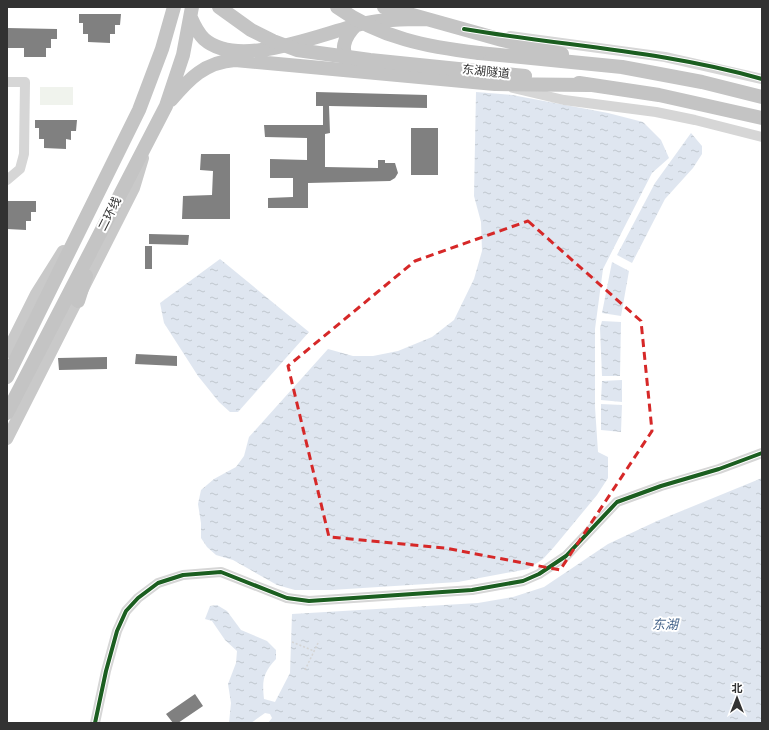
<svg xmlns="http://www.w3.org/2000/svg" width="769" height="730" font-family="Signika,'Noto Sans SC',sans-serif">
<style>
.garden{fill:#f0f3ed}
.water{fill:url(#water-ripples)}
.building{fill:#808080}
.lines{fill:none;stroke-linecap:round;stroke-linejoin:round}
.path{stroke:#d4d4d4;stroke-width:1.5;stroke-dasharray:2 2;stroke-linecap:butt}
.minor{stroke:#d6d6d6;stroke-width:10}
.major{stroke:#c9c9c9;stroke-width:12}
.highway{stroke:#c4c4c4;stroke-width:14}
.highway-bridge{stroke:#c4c4c4;stroke-width:14}
.cycleway-casing{stroke:#fff;stroke-width:6}
.cycleway{stroke:#1b5e20;stroke-width:4}
.marked{fill:none;stroke:#d62828;stroke-width:3;stroke-dasharray:8 5;stroke-linejoin:round}
.labels{text-anchor:middle;dominant-baseline:central;stroke-width:4;stroke-linejoin:round;paint-order:stroke}
.street-label{font-size:12px;fill:#323232;stroke:#fff}
.water-label{font-size:13px;font-style:italic;fill:#48668c;stroke:#fff}
</style>
<defs>
<pattern id="water-ripples" width="26" height="14" patternUnits="userSpaceOnUse"><rect width="26" height="14" fill="#dfe6f0"/><path d="M2 4q2-2 4 0t4 0M15 11q2-2 4 0t4 0" fill="none" stroke="#c0c6ce"/></pattern>
</defs>
<rect width="100%" height="100%" fill="#fff"/>
<path class="garden" d="M 40,87 L 73,87 L 73,105 L 40,105 Z"/>
<path class="water" d="M 476,92 L 512,95 L 608,113 L 643,122 L 661,140 L 669,158 L 652,173 L 603,269 L 595,329 L 595,407 L 598,452 L 608,457 L 608,478 L 597,495 L 554,547 L 543,559 L 528,569 L 458,582 L 331,590 L 295,590 L 277,585 L 233,560 L 216,555 L 207,547 L 201,538 L 201,523 L 198,504 L 201,490 L 214,479 L 236,467 L 244,456 L 249,437 L 328,349 L 353,356 L 373,356 L 398,351 L 432,337 L 454,320 L 474,279 L 482,251 L 481,222 L 474,196 Z
M 691,133 L 702,146 L 702,154 L 693,168 L 665,199 L 632,263 L 617,255 L 655,183 Z
M 220,259 L 309,332 L 238,412 L 230,412 L 219,402 L 198,376 L 164,323 L 160,303 Z
M 612,262 L 629,271 L 621,316 L 602,313 Z
M 602,321 L 621,322 L 620,376 L 602,376 L 600,328 Z
M 622,380 L 622,402 L 601,400 L 602,381 Z
M 601,404 L 622,405 L 621,432 L 601,430 Z
M 762,478 L 762,723 L 268,723 L 272,718 L 270,714 L 265,713 L 251,723 L 229,723 L 231,703 L 228,684 L 236,663 L 237,651 L 225,640 L 212,621 L 205,619 L 210,606 L 217,605 L 227,611 L 241,630 L 267,641 L 276,650 L 276,659 C 263,673 262,680 264,699 L 275,702 L 290,673 L 292,614 L 478,603 L 513,597 L 544,587 L 608,544 L 657,521 Z"/>
<path class="building" d="M 79,14 L 121,14 L 120,25 L 115,25 L 115,34 L 110,34 L 110,43 L 88,42 L 88,34 L 83,34 L 83,23 L 79,23 Z
M 7,28 L 57,29 L 57,39 L 51,39 L 51,48 L 46,48 L 46,57 L 24,57 L 24,48 L 7,48 Z
M 316,92 L 427,95 L 427,108 L 329,106 L 330,133 L 325,134 L 325,167 L 378,168 L 378,160 L 385,160 L 385,163 L 395,163 L 398,173 L 395,178 L 390,181 L 308,183 L 308,208 L 268,208 L 268,198 L 293,197 L 293,178 L 270,178 L 270,159 L 307,160 L 307,138 L 265,137 L 264,125 L 323,125 L 323,106 L 316,106 Z
M 35,120 L 77,120 L 76,131 L 71,131 L 71,140 L 66,139 L 66,149 L 44,148 L 44,139 L 39,139 L 39,128 L 35,128 Z
M 411,128 L 438,128 L 438,175 L 411,175 Z
M 201,154 L 230,154 L 230,219 L 182,219 L 183,196 L 212,195 L 213,171 L 200,170 Z
M 7,201 L 36,201 L 36,212 L 31,212 L 31,221 L 26,221 L 26,230 L 7,229 Z
M 149,234 L 189,235 L 188,245 L 149,244 Z
M 145,246 L 152,246 L 152,269 L 145,269 Z
M 136,354 L 177,356 L 177,366 L 135,364 Z
M 107,357 L 107,369 L 59,370 L 58,358 Z
M 195,694 L 203,706 L 178,723 L 173,723 L 166,714 Z"/>
<g class="lines">
<path class="path" d="M 292,642 L 314,651
M 305,670 L 319,641"/>
<path class="minor" d="M 510,36 L 665,57 L 762,79
M 7,82 L 25,82 L 24,154 L 20,169 L 7,180
M 513,88 L 564,100 L 656,112 L 695,120 L 762,137
M 95,723 L 106,671 L 117,631 L 126,611 L 138,598 L 158,583 L 183,575 L 221,572 L 287,598 L 309,601 L 472,590 L 523,581 L 539,574 L 566,556 L 617,502 L 661,486 L 719,469 L 762,453"/>
<path class="major" d="M 7,352 L 36,294 L 63,251
M 7,439 L 134,188 L 143,158"/>
<path class="highway" d="M 384,7 L 502,40 L 562,54
M 191,18 C 194,25 198,33 204,39 C 240,71 326,31 366,23 C 386,19 407,19 427,19
M 479,53 L 622,67 L 702,82 L 762,97
M 352,64 C 338,52 344,37 356,25
M 478,71 L 525,76
M 579,83 L 659,95 L 762,118
M 171,100 C 189,79 205,62 235,60 L 495,84 L 589,85
M 78,301 L 86,276
M 7,377 L 139,110 L 162,49 L 174,7
M 7,413 L 166,106 L 183,55 L 192,7"/>
<path class="highway-bridge" d="M 219,7 L 251,30 L 273,41 L 297,50 L 370,60 L 478,71
M 337,7 C 380,38 428,47 479,53"/>
<defs>
<path id="cycleway" d="M 464,29 C 564,46 664,51 762,79
M 95,723 L 106,671 L 117,631 L 126,611 L 138,598 L 158,583 L 183,575 L 221,572 L 287,598 L 309,601 L 472,590 L 523,581 L 539,574 L 566,556 L 617,502 L 661,486 L 719,469 L 762,453"/>
</defs>
<use href="#cycleway" class="cycleway-casing"/>
<use href="#cycleway" class="cycleway"/>
</g>
<path class="marked" d="M 528,221 L 641,321 L 652,431 L 560,570 L 445,548 L 329,537 L 288,366 L 415,261 Z"/>
<g class="labels">
<g class="street-label">
<text transform="translate(486 72) rotate(6)">东湖隧道</text>
<text transform="translate(110 214) rotate(-63)">二环线</text>
</g>
<g class="water-label">
<text x="665" y="625">东湖</text>
</g>
</g>
<rect width="769" height="730" fill="none" stroke="#323232" stroke-width="16"/>
<g transform="translate(737 698)" stroke="#ffffff" stroke-width="3" paint-order="stroke">
<path d="M0-3L7 15L0 10L-7 15Z" fill="#323232"/>
<text y="-6" font-size="11" font-weight="bold" text-anchor="middle" fill="#323232">北</text>
</g>
</svg>
